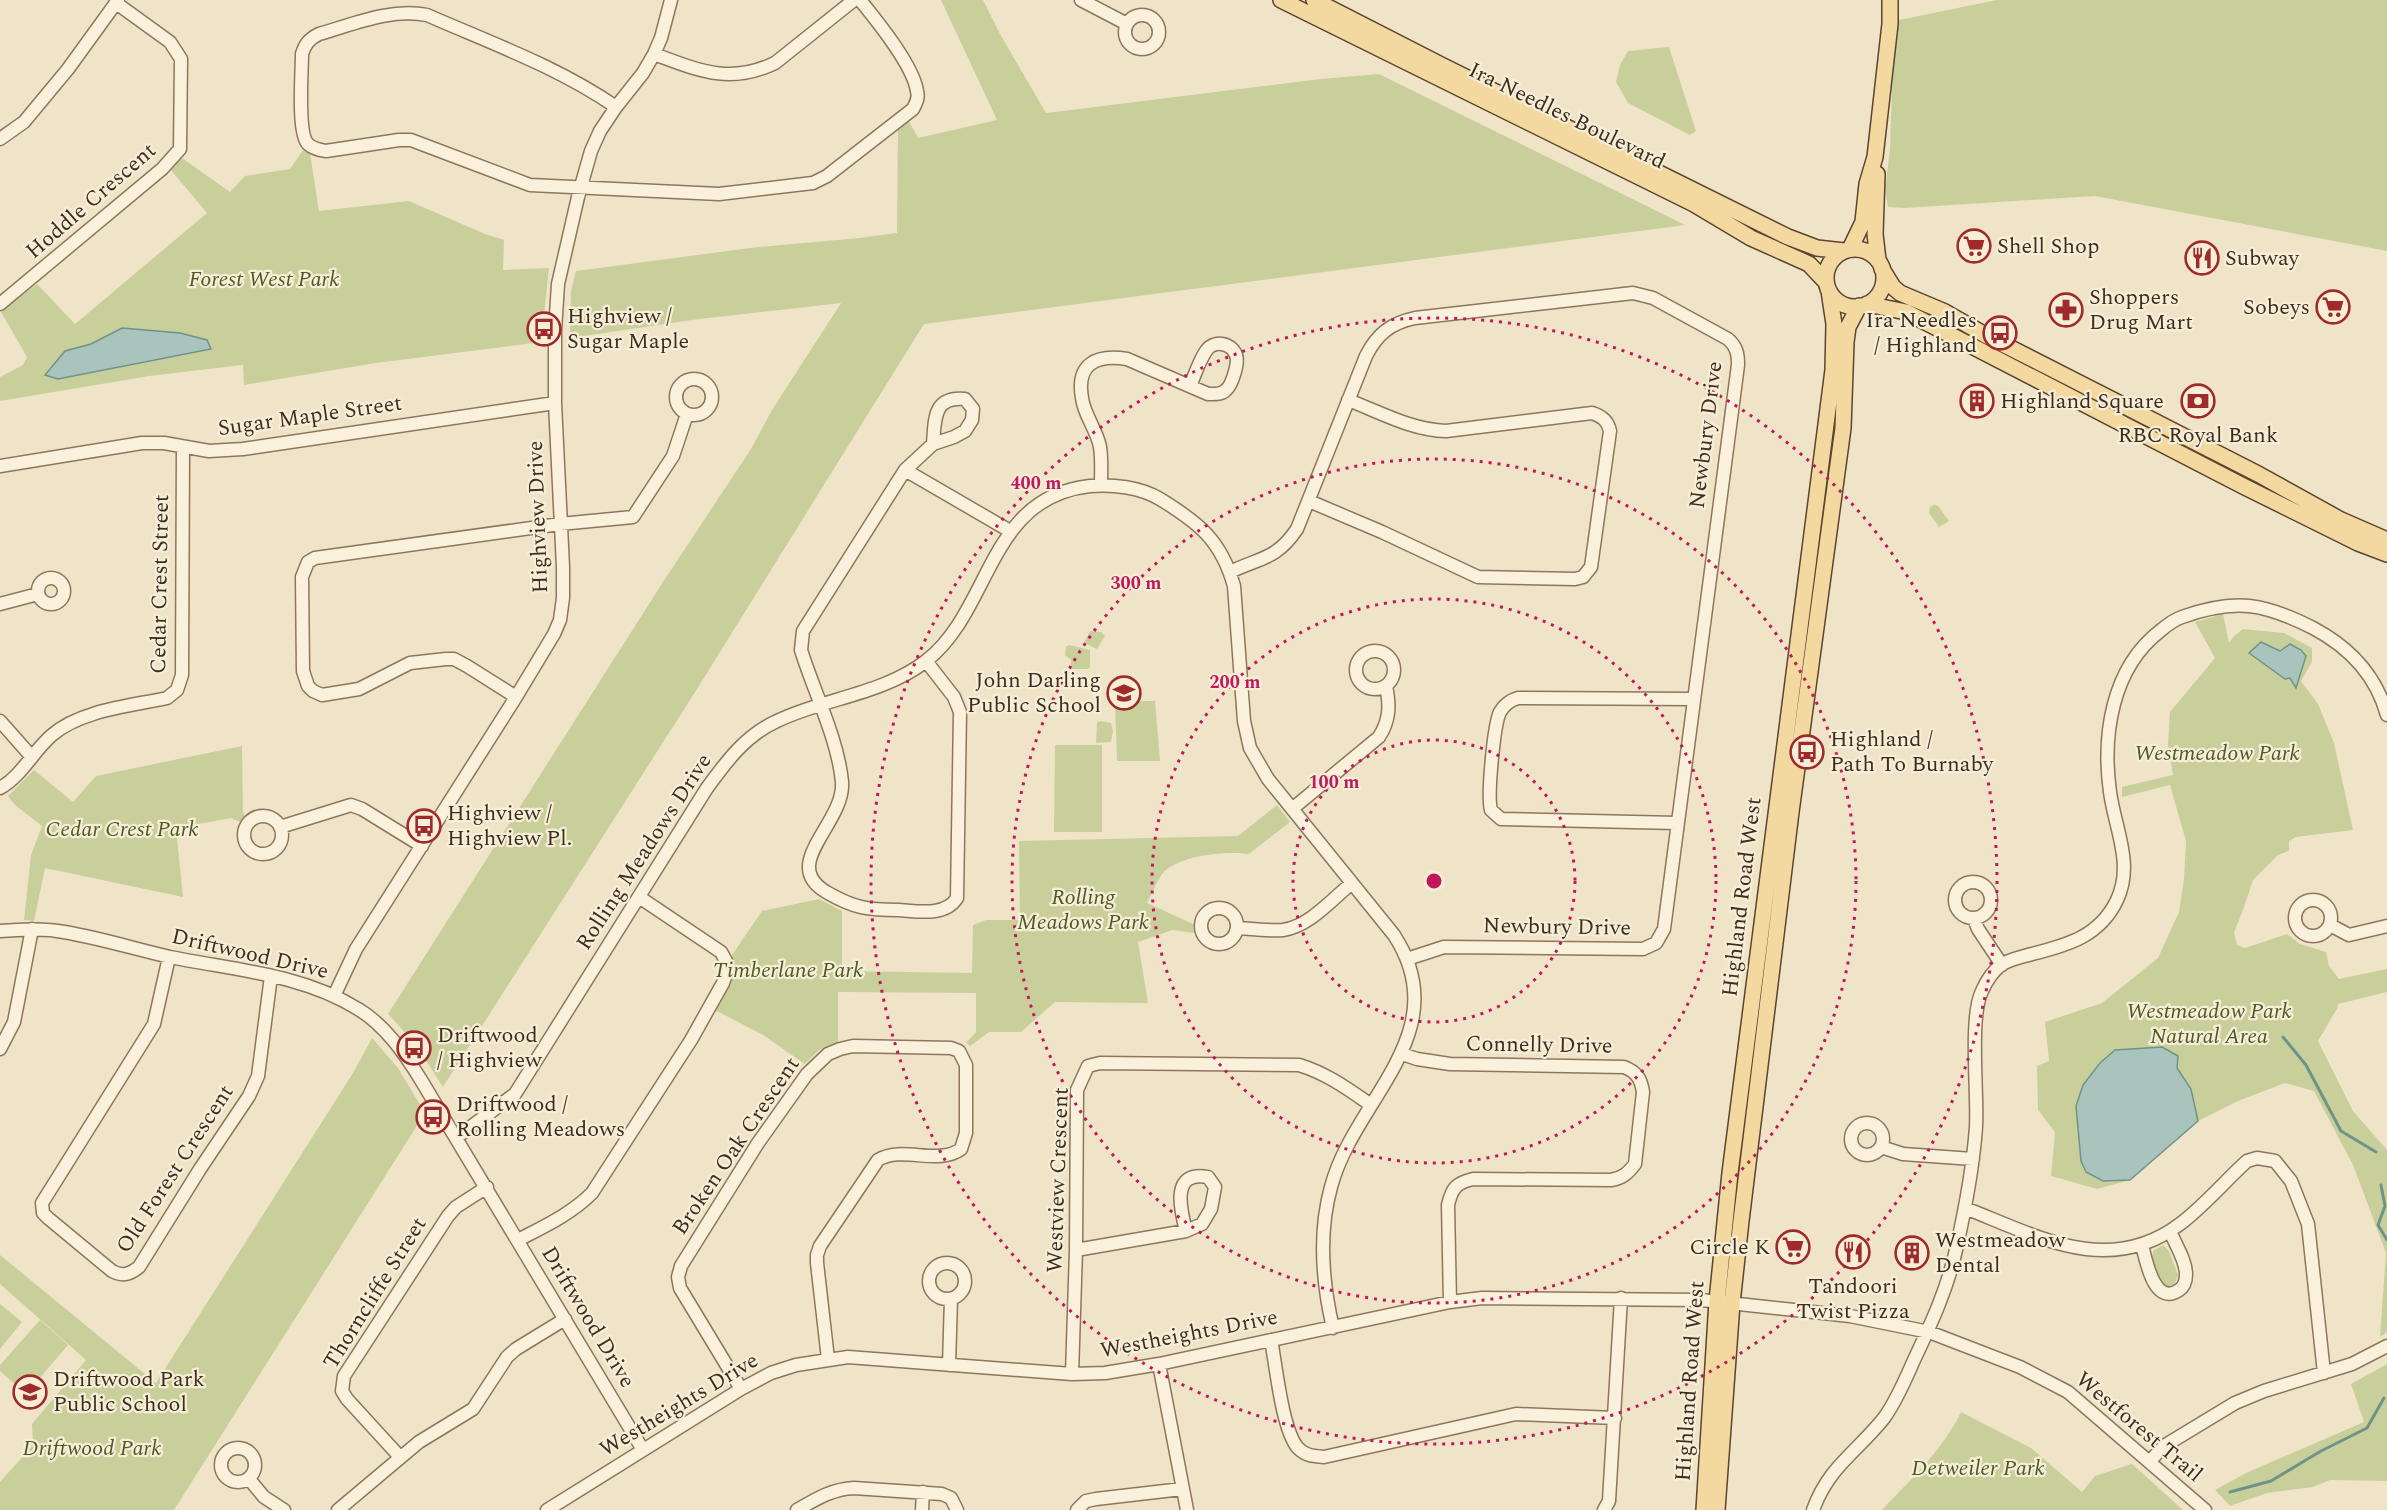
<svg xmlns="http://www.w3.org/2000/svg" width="2387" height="1510" font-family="Spectral,serif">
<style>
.green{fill:#c9cf9b;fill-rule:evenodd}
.water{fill:#a9c4bc;stroke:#6f938a;stroke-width:1.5}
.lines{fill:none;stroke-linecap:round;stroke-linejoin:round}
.stream{stroke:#6f938a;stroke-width:3}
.minor-casing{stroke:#8d765c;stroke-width:15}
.major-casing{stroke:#5b4430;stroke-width:18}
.minor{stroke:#faf1dc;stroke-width:12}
.major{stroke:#f3d9a0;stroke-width:15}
.ring{fill:none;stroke:#c2185b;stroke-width:3;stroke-dasharray:3 6}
.labels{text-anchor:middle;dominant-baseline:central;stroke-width:4.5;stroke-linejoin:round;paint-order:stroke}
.street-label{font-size:22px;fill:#3d2e20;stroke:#f7eed8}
.poi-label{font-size:22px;fill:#3d2e20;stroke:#f7eed8;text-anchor:start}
.park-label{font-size:22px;font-style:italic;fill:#4d5a26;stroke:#f7eed8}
.centre{fill:#c2185b;stroke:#f7eed8;stroke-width:3}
.ring-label{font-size:18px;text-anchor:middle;font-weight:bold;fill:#c2185b;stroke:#f7eed8;stroke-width:4.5;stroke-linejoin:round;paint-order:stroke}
</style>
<rect width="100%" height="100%" fill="#f0e4c8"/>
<path class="green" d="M 941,0 L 983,0 L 1000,34 L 1046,113 L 1321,79 L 1379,74 L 1685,225 L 924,324 L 697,689 L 443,1087 L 414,1042 L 388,1014 L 663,582 L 751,449 L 772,410 L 841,303 L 699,319 L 570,338 L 571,291 L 576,271 L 758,247 L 859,238 L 897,233 L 898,125 L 907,118 L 918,138 L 997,120 Z
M 1997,0 L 2387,0 L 2387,251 L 2095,196 L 1905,208 L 1888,207 L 1885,190 L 1890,149 L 1894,21 Z
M 1669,47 L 1696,131 L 1690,135 L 1628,103 L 1616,82 L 1620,65 L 1628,51 Z
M 303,150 L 310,153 L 319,211 L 409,201 L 485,234 L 504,240 L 503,270 L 549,268 L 541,342 L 376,363 L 244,385 L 243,365 L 149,376 L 0,401 L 0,377 L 23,365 L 27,357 L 1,312 L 37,284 L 75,324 L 207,213 L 170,169 L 182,158 L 230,192 L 245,176 L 290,169 Z
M 1934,505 L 1938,506 L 1949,521 L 1939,527 L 1929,513 L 1930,507 Z
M 2223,614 L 2229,643 L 2234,636 L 2243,629 L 2284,633 L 2312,648 L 2312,662 L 2301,681 L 2318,704 L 2334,743 L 2353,830 L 2296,837 L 2289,841 L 2289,851 L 2278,855 L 2253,880 L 2242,913 L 2234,932 L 2237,945 L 2245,948 L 2287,934 L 2300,944 L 2326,952 L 2329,966 L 2339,979 L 2387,969 L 2387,992 L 2338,1004 L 2338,1007 L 2318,1041 L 2353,1111 L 2387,1150 L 2387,1332 L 2380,1337 L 2386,1253 L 2353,1165 L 2314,1091 L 2285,1083 L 2238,1101 L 2198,1121 L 2130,1180 L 2097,1189 L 2051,1176 L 2055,1132 L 2038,1110 L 2037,1066 L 2049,1061 L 2045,1022 L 2102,1003 L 2158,958 L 2179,912 L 2184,879 L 2186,841 L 2170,785 L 2122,797 L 2122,787 L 2173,775 L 2168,745 L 2170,712 L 2215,658 L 2195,622 ZM 2261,642 L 2280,651 L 2296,687 Z
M 1090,631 L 1101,632 L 1105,636 L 1097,649 L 1084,643 Z
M 1069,645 L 1090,650 L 1090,667 L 1088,669 L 1071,669 L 1071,660 L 1065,655 L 1066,647 Z
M 1115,701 L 1155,701 L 1160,761 L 1117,761 Z
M 1101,721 L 1111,723 L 1113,731 L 1111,742 L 1096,743 L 1097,722 Z
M 1055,745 L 1102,745 L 1102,832 L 1054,832 Z
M 242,746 L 243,812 L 246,818 L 242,823 L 231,818 L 176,828 L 183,897 L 45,868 L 34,921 L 24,920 L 31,855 L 42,826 L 15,805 L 8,796 L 34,770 L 73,802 L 96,776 Z
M 1277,805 L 1290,822 L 1249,854 C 1225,851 1185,855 1166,870 C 1158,876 1152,894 1147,903 L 1193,924 L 1194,933 L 1173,930 L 1138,942 L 1148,1003 L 1055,1002 L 1021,1032 L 989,1032 L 970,1046 L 966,1043 L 976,1032 L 976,993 L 838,992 L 838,1043 L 819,1050 L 805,1064 L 763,1035 L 715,1010 L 733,971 L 732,955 L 762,911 L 819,899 L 842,911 L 842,971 L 972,973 L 973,925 L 986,920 L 1020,920 L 1019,841 L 1238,836 Z
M 372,1038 L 398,1068 L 425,1113 L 174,1510 L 0,1510 L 0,1482 L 33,1445 L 32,1424 L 86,1360 L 0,1284 L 0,1255 L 156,1383 L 353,1073 Z
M 2163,1245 L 2169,1251 L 2178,1275 L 2175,1283 L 2168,1287 L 2159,1283 L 2152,1261 L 2153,1251 Z
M 0,1304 L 22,1322 L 0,1349 Z
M 40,1320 L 68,1345 L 26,1394 L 0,1371 L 0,1365 Z
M 2387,1364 L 2387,1481 L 2330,1480 L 2313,1487 L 2267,1493 L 2230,1506 L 2215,1490 L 2246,1473 L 2364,1422 L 2351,1384 Z
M 1961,1412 L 2031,1448 L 2082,1492 L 2095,1476 L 2132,1464 L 2183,1510 L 1882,1510 C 1911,1479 1942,1451 1961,1412 Z"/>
<path class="water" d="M 122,328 L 180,333 L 207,340 L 211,349 L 58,379 L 45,375 L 65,351 L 91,344 Z
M 2261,642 L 2280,651 L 2290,644 L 2301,650 L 2306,656 L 2296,688 L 2290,678 L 2285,679 L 2249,653 Z
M 2162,1047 L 2178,1056 L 2177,1068 L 2191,1089 L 2198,1121 L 2130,1180 L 2103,1181 L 2086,1172 L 2081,1161 L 2076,1106 L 2083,1085 L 2100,1063 L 2115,1050 Z"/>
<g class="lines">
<path class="stream" d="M 2283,1037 L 2306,1065 L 2341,1131 L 2376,1152
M 2381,1185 L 2385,1206 L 2378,1225 L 2387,1240
M 2230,1492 L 2271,1481 L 2321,1451 L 2367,1428 L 2384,1398"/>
<defs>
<path id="minor" d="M 1081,0 L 1127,24
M1125 32a17 17 0 1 1 34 0a17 17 0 1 1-34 0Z
M 654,54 C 698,70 729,85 775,63 L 854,0
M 616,107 C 558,67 491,43 427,15 C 391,8 354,24 319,34 C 309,39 305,44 302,54 C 302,72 297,133 308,144 C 313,149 320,150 326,151 L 399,140 L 411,140 L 530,185 L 719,194 L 813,183 L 827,176 L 913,109 C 916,103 919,98 917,91 C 913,65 877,21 860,0
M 0,139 L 24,122 L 68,69 L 118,0
M 0,304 L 162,169 L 180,149 L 181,59 L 170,42 L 116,3
M676 397a18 18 0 1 1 36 0a18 18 0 1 1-36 0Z
M 0,466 L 142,443 L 164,443 L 209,451 L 243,449 L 555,403
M 905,470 L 1010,531
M 1101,485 C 1101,472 1102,459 1100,447 C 1097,430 1084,415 1082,398 C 1076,364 1096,354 1127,359 L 1208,394 C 1214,394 1221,395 1226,390 C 1232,385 1239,363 1236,355 C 1231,342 1213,340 1206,351 C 1199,361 1195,375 1190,386
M 1309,501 L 1382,532 L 1478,577 L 1575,579 L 1583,577 L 1591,567 L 1610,431 C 1608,421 1602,416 1592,413 L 1446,431 C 1411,430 1380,412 1348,400
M 1230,572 C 1261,557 1276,560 1297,529 L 1366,356 C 1377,334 1391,323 1415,318 L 1633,293 L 1653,298 L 1728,339 C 1737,347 1738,354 1738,365 L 1664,929 L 1656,943 L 1643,949 L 1444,947 L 1407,959
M38 591a13 13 0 1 1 26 0a13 13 0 1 1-26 0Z
M 0,604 L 38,594
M1356 670a19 19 0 1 1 38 0a19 19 0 1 1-38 0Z
M 926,661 L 954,697 L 960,712 L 957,898 C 945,917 917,911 898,910 C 868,910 854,908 828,893 C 777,865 845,824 842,782 C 838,739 814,692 801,650 L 803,631 L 905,470 L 933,444 L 954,437 L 965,431 L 972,420 L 973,409 L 965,399 C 933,396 935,419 933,444
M 516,697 L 467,666 L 454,659 L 446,659 L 410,663 L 359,689 L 322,695 L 313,691 L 308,686 L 303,671 L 302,577 L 308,562 L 315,558 L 560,524 L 633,517 L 673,456 L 687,414
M 0,721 L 31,756
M 0,788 C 21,777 34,750 52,735 C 81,710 131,706 167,698 L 177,690 L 182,675 L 183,448
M 1292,809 L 1379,737 C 1390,720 1390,705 1386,686
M244 835a19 19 0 1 1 38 0a19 19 0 1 1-38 0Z
M 1677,823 L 1501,819 L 1491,810 C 1487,796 1494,724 1500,712 C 1504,705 1511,700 1518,698 L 1693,699
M 280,827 L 351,805 L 362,809 L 422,846
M1955 900a18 18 0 1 1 36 0a18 18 0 1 1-36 0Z
M2295 918a18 18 0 1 1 36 0a18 18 0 1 1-36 0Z
M1201 926a18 18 0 1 1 36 0a18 18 0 1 1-36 0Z
M 1974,919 L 1978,929 L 2002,965
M 2330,925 L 2349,935 L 2387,926
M 1237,928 C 1252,929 1268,931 1283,930 C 1310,926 1332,899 1352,883
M 0,931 C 21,930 42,928 64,932 C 100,938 135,949 170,957 C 234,970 302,974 358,1009 C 385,1025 405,1054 421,1080 L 643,1450
M 169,957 L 154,1024 L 42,1203 L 43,1213 L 48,1218 L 112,1271 C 123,1277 130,1274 139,1267 L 200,1169 L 249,1096 L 258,1076 L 271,976
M 334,996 L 356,949 L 516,697 L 554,634 L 560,620 L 563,598 L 563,567 L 555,403 L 555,331 L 558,284 L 578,197 L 591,151 L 600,131 L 616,107 L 643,73 L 654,54 L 661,38 L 671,0
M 0,1049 L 14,1022 L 32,929
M 1402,1054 L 1417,1059 L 1450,1064 L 1624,1067 C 1637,1072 1641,1079 1643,1092 L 1635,1164 C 1628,1173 1623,1178 1611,1180 L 1473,1179 C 1456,1183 1452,1188 1448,1205 L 1450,1302
M1851 1139a16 16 0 1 1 32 0a16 16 0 1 1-32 0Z
M 457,1137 L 515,1094 L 707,788 C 726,762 745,736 775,722 C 823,698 882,695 926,661 C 992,610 987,497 1090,486 C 1112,484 1140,487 1160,499 C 1199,523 1221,540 1234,586 L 1244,721 L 1250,748 L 1268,779 L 1394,935 C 1458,1033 1354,1099 1331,1187 C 1318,1234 1322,1281 1333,1328
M 1881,1147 L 1903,1154 L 1973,1159
M 1965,1208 C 2037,1236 2108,1278 2180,1224 C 2204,1206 2225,1181 2247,1161 L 2257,1158 L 2275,1161 L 2291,1181 L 2308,1224 L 2324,1373
M 518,1240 C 545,1226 571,1214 592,1193 L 691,1040 L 723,983 L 726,974 L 726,961 L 721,952 L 639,897
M 2142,1245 C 2146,1260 2154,1307 2179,1290 C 2184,1287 2186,1281 2186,1274 C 2186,1260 2175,1244 2170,1231
M 1076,1250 L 1186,1231 L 1202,1224 L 1211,1209 L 1215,1187 L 1208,1177 C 1171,1170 1180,1208 1186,1231
M929 1281a18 18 0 1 1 36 0a18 18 0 1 1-36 0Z
M 1271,1340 C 1276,1365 1282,1430 1298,1448 C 1306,1456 1313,1456 1324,1457 L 1516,1414 L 1615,1418
M 1159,1364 L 1187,1510
M 949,1365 L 951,1299
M 1072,1374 L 1076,1250 L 1077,1090 L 1088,1066 L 1100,1063 L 1299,1065 C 1326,1073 1348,1089 1371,1105
M 741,1389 L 680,1288 L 678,1277 L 681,1266 L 758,1143 L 807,1074 L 828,1054 L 840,1049 L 853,1046 L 951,1048 L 959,1051 L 966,1065 L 966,1133 L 961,1149 C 938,1166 902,1145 878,1160 L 820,1246 L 817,1255 L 817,1263 L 828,1359
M221 1465a17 17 0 1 1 34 0a17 17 0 1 1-34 0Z
M 400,1457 L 347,1399 L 342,1391 L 344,1376 L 448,1216 L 456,1207 L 487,1187
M 2150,1461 L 2164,1446 L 2235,1403 L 2264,1391 L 2352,1364 L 2387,1346
M 249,1479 L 264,1497 L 284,1510
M 338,1510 L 419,1442 L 473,1409 L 507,1357 L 516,1349 L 565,1319
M 547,1510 L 741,1389 L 771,1373 L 796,1365 L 848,1357 L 1072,1374 L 1105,1373 L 1159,1364 L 1450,1302 L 1482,1298 L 1701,1300 L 1850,1316 L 1929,1332 L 2020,1367 L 2068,1392 L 2205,1510
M 797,1510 C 816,1499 832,1489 854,1488 L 942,1494 L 951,1498 L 957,1510
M 922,1510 L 923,1492
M 1077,1510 L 1086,1501 L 1096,1499 L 1182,1489
M 1604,1510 L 1609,1501 L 1621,1298
M 1813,1510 C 1829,1466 1857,1452 1884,1418 C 1897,1400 1905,1380 1914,1360 C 1931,1324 1947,1290 1956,1250 C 1965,1210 1973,1169 1976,1127 C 1978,1094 1969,1017 1982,991 C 1986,982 1993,971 2001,965 C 2010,959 2022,957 2032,954 C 2068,945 2100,936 2117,900 C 2134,864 2115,829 2110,792 C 2102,735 2112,668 2160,631 C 2167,625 2173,620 2182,617 C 2235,598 2264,603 2313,628 C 2349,647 2376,675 2387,715"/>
<path id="major" d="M 1281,0 L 1694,204 L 1751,238 L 1809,264 L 1826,282
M 1314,0 L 1443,66 L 1788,237 L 1817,248 L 1844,251
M 1877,174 L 1875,234 L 1878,260
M 1850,249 L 1863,222 L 1867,184 L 1875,157 L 1890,24 L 1890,0
M1826 278a29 29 0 1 1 58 0a29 29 0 1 1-58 0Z
M 1882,269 L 1893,287 L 1900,293 L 1945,312 L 1987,336 L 2258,474 L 2341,520 L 2387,540
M 1867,304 L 1906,312 L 2245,487 L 2358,543 L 2387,554
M 1704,1510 L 1717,1301 L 1730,1173 L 1833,370 L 1834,324 L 1829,291
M 1717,1510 L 1732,1303 L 1741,1221 L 1791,812 L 1843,428 L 1846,342 L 1848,327 L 1859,306"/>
</defs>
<use href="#minor" class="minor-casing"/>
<use href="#major" class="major-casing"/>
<use href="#minor" class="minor"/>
<use href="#major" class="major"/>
</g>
<g class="ring">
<circle cx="1434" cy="881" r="141"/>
<circle cx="1434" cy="881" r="282"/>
<circle cx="1434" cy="881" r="422"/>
<circle cx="1434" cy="881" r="563"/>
</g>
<defs>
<symbol id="supermarket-ring" viewBox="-11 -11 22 22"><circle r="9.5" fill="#f7eed8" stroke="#9e2a2b" stroke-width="1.5"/><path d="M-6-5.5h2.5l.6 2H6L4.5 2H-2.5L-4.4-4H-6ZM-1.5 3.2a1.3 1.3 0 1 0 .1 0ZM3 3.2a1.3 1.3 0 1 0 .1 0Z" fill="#9e2a2b"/></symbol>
<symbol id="restaurant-ring" viewBox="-11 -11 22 22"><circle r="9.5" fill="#f7eed8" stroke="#9e2a2b" stroke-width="1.5"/><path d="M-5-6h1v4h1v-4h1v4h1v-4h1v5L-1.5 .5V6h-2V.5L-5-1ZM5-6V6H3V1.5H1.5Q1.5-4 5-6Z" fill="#9e2a2b"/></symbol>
<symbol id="pharmacy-ring" viewBox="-11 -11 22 22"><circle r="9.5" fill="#f7eed8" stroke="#9e2a2b" stroke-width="1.5"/><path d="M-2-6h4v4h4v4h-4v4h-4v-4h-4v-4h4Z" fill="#9e2a2b"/></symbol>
<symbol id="bus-ring" viewBox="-11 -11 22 22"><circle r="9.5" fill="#f7eed8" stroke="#9e2a2b" stroke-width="1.5"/><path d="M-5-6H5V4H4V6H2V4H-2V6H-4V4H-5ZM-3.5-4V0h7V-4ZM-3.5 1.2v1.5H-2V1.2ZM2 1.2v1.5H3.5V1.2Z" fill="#9e2a2b"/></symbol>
<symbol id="building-ring" viewBox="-11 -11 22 22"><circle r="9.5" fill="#f7eed8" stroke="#9e2a2b" stroke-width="1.5"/><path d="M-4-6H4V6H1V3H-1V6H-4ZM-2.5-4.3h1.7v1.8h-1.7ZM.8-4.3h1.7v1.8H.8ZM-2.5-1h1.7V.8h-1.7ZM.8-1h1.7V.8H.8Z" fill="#9e2a2b"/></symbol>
<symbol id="bank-ring" viewBox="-11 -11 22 22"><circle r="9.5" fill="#f7eed8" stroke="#9e2a2b" stroke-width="1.5"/><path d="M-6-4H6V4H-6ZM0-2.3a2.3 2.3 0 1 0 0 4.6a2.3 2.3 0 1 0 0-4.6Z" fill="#9e2a2b"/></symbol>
<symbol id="school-ring" viewBox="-11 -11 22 22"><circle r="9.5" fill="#f7eed8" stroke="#9e2a2b" stroke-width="1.5"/><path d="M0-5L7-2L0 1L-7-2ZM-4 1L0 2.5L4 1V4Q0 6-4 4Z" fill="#9e2a2b"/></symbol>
</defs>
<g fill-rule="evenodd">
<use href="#supermarket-ring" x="1955" y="227" width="38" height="38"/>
<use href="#restaurant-ring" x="2183" y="239" width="38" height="38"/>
<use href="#supermarket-ring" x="2314" y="288" width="38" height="38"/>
<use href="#pharmacy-ring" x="2047" y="291" width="38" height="38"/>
<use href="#bus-ring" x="525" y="310" width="38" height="38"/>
<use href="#bus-ring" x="1981" y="314" width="38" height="38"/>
<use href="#building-ring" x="1958" y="382" width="38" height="38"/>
<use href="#bank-ring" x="2179" y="382" width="38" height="38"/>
<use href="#school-ring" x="1105" y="674" width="38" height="38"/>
<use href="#bus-ring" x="1788" y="733" width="38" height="38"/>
<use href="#bus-ring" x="405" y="807" width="38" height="38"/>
<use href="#bus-ring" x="395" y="1029" width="38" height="38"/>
<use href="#bus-ring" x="414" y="1098" width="38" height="38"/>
<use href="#supermarket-ring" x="1774" y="1228" width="38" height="38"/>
<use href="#restaurant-ring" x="1834" y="1233" width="38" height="38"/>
<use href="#building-ring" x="1893" y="1234" width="38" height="38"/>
<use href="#school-ring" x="11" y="1373" width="38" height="38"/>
</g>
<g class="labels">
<g class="street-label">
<text transform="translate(1567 116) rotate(26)">Ira Needles Boulevard</text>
<text transform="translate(91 201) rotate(-41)">Hoddle Crescent</text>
<text transform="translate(310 416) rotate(-8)">Sugar Maple Street</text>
<text transform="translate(1706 435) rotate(-83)">Newbury Drive</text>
<text transform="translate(538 517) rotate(-92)">Highview Drive</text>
<text transform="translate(160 584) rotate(-89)">Cedar Crest Street</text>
<text transform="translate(644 852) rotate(-57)">Rolling Meadows Drive</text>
<text transform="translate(1742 897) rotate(-83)">Highland Road West</text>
<text transform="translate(1557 927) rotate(1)">Newbury Drive</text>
<text transform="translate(250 954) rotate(13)">Driftwood Drive</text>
<text transform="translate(1539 1045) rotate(1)">Connelly Drive</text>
<text transform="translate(736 1146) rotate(-56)">Broken Oak Crescent</text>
<text transform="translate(175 1169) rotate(-57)">Old Forest Crescent</text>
<text transform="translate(1058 1180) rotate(-88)">Westview Crescent</text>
<text transform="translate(375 1293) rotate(-58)">Thorncliffe Street</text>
<text transform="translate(588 1317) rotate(59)">Driftwood Drive</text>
<text transform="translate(1189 1334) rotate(-11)">Westheights Drive</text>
<text transform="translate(1690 1381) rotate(-86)">Highland Road West</text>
<text transform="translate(679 1405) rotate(-31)">Westheights Drive</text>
<text transform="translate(2139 1427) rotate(40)">Westforest Trail</text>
</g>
<g class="poi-label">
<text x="1997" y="246">Shell Shop</text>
<text x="2225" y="258">Subway</text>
<text x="2089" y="297">Shoppers<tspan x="2089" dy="25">Drug Mart</tspan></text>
<text x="2310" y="307" text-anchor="end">Sobeys</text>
<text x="567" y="316">Highview /<tspan x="567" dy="25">Sugar Maple</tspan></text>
<text x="1977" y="320" text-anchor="end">Ira Needles<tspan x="1977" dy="25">/ Highland</tspan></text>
<text x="2000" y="401">Highland Square</text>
<text x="2198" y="435" text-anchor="middle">RBC Royal Bank</text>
<text x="1101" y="680" text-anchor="end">John Darling<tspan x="1101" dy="25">Public School</tspan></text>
<text x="1830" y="739">Highland /<tspan x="1830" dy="25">Path To Burnaby</tspan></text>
<text x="447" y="813">Highview /<tspan x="447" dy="25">Highview Pl.</tspan></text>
<text x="437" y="1035">Driftwood<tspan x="437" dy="25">/ Highview</tspan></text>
<text x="456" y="1104">Driftwood /<tspan x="456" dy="25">Rolling Meadows</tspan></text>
<text x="1935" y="1240">Westmeadow<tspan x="1935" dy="25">Dental</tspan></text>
<text x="1770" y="1247" text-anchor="end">Circle K</text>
<text x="1853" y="1286" text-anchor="middle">Tandoori<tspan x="1853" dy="25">Twist Pizza</tspan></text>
<text x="53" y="1379">Driftwood Park<tspan x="53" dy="25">Public School</tspan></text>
</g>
<g class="park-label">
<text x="264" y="279">Forest West Park</text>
<text x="2217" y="753">Westmeadow Park</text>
<text x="122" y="829">Cedar Crest Park</text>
<text x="1083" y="897">Rolling<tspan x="1083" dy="25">Meadows Park</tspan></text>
<text x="788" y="970">Timberlane Park</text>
<text x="2209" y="1011">Westmeadow Park<tspan x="2209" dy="25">Natural Area</tspan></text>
<text x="92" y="1448">Driftwood Park</text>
<text x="1978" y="1468">Detweiler Park</text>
</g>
</g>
<circle cx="1434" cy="881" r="9" class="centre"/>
<g class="ring-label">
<text x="1036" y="489">400 m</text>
<text x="1136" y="589">300 m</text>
<text x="1235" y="688">200 m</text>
<text x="1334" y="788">100 m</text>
</g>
</svg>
